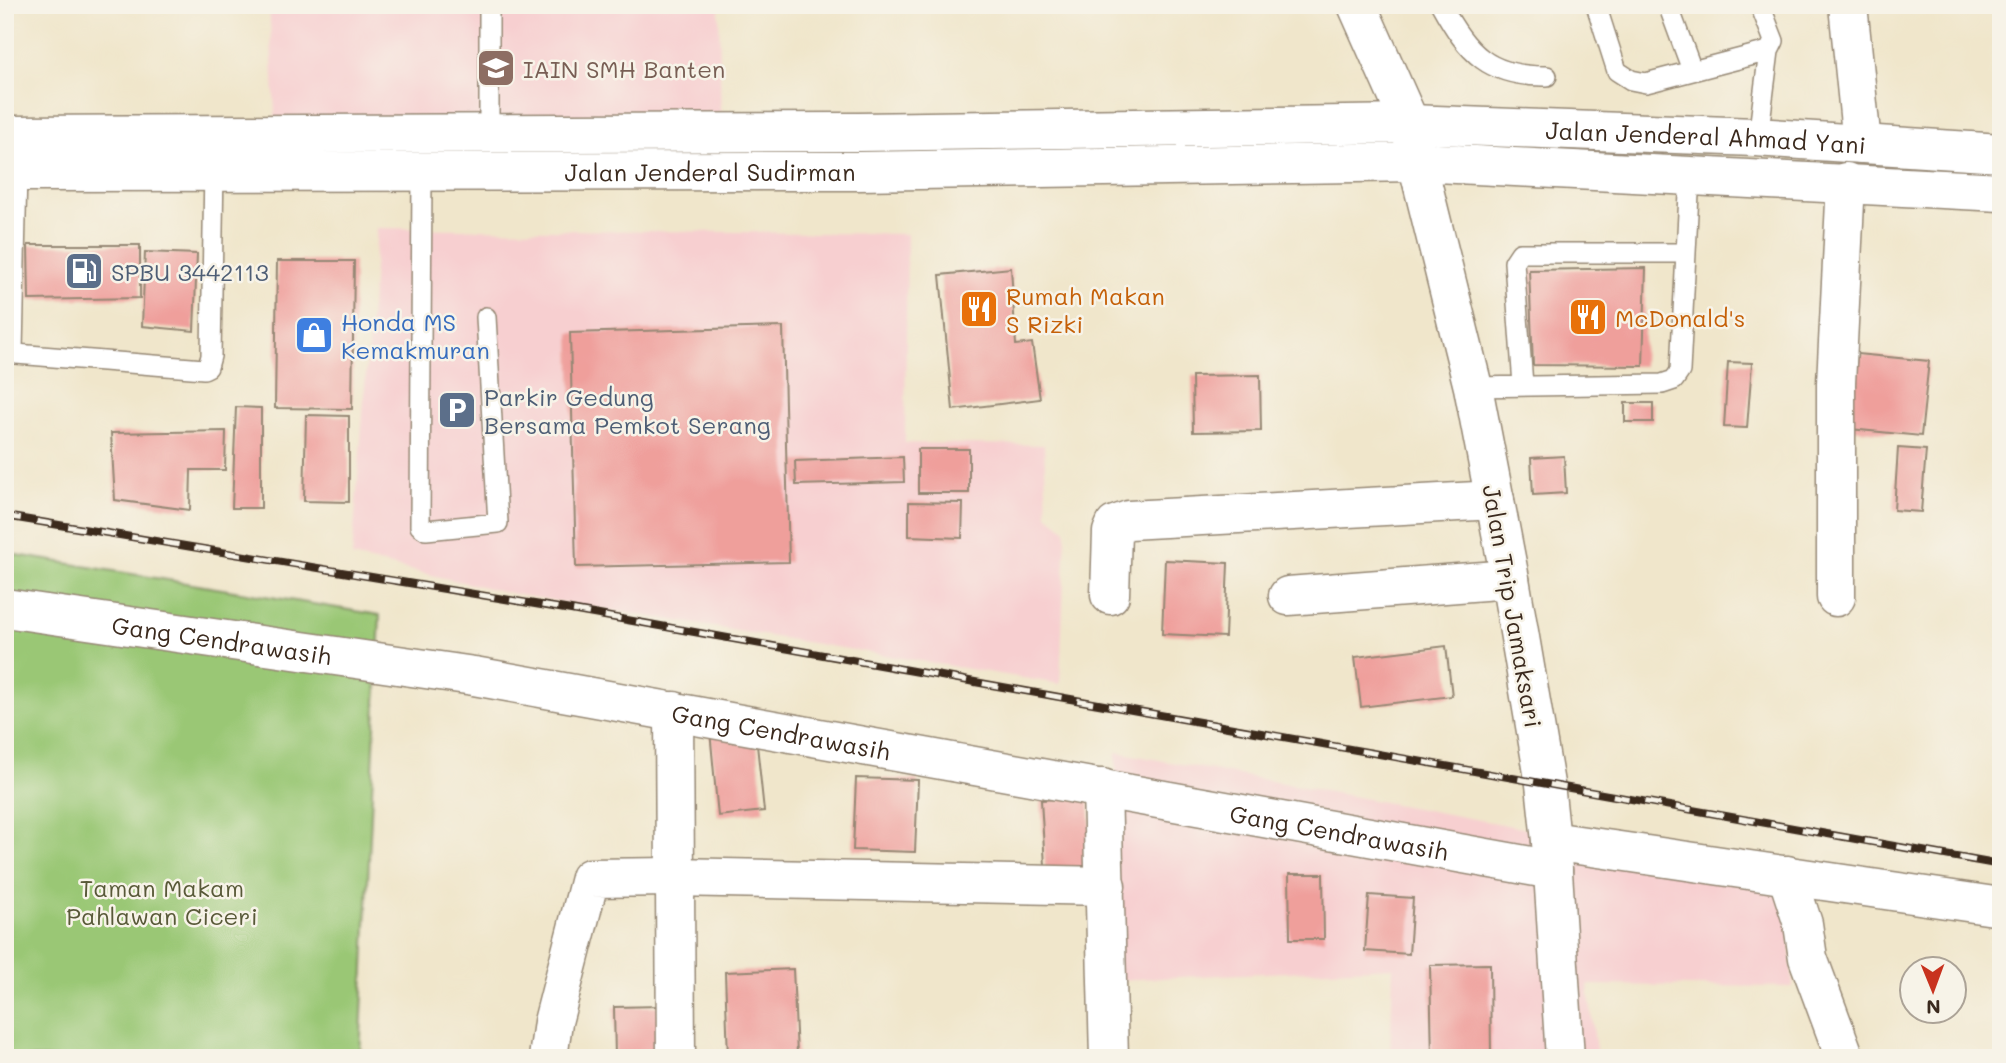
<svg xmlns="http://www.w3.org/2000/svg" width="2006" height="1063" font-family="Mali,sans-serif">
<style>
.built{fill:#f7cfd0;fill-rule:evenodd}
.green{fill:#9ac775;stroke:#6a784a;stroke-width:2}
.building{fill:#ef9f9b}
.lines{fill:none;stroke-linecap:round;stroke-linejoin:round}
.lane-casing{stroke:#968874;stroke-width:22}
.street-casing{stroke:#968874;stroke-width:41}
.secondary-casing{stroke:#968874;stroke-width:41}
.highway-casing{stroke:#968874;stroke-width:41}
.lane{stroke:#fff;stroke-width:19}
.street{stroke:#fff;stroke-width:38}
.secondary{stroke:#fff;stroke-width:38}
.highway{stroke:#fff;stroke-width:38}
.rail-casing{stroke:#3b2a1e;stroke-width:8}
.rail{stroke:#f7f3e8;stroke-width:5;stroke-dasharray:16;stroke-linecap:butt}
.labels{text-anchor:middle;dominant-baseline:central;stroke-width:5;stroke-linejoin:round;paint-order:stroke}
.education-label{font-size:24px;fill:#785e54;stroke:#f7f3e8;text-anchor:start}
.street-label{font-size:24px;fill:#3b2a1e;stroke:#f7f3e8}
.service-label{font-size:24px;fill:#4e5e75;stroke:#f7f3e8;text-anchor:start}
.food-label{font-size:24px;fill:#c56008;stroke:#f7f3e8;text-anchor:start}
.shop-label{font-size:24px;fill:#366cbe;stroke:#f7f3e8;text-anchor:start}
.park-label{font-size:24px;fill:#585938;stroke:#f7f3e8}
</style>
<rect width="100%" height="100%" fill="#f7f3e8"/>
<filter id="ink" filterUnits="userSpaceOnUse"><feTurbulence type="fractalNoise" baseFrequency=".0143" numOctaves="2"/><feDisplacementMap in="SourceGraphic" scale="14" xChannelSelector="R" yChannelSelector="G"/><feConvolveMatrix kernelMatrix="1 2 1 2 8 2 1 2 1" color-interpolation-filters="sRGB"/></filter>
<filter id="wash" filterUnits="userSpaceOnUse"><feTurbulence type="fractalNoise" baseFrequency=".00686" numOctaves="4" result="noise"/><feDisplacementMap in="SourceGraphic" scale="28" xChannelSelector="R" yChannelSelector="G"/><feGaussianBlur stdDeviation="1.57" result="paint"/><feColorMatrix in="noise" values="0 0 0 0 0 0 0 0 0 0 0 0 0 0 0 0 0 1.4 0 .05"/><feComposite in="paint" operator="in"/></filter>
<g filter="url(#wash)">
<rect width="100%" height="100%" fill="#f0e6cb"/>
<path class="built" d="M 269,5 L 719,5 L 721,130 L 276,131 Z
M 377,228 L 907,234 L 905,443 L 1044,445 L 1047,514 L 1066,530 L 1060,684 L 519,595 L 352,557 ZM 782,327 L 783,327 L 576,567 L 570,333 ZM 918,449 L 969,449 L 969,493 L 918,493 ZM 903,457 L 904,482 L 796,485 L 796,461 ZM 909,502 L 962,503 L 962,538 L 909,536 Z
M 1116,752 L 1785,877 L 1793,987 L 1588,985 L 1597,1058 L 1390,1058 L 1393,967 L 1117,980 Z"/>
<path class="green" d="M 5,553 L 380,615 L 360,1058 L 5,1058 Z"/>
<g id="blocks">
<path class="building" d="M 28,245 L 140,245 L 140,298 L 29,300 Z
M 145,252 L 197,254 L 194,331 L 142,326 Z
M 277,261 L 354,261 L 352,409 L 275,408 Z
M 1011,268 L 1016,345 L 1032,343 L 1040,399 L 953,410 L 940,275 Z
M 1646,268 L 1643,366 L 1533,365 L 1529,270 Z
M 783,327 L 789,562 L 576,567 L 570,333 Z
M 1857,354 L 1929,361 L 1921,436 L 1850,429 Z
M 1728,362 L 1752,363 L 1747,428 L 1724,427 Z
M 1260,375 L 1261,431 L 1193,432 L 1192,376 Z
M 1625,403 L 1653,403 L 1653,422 L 1625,422 Z
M 236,407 L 261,408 L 261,508 L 232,508 Z
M 306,415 L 349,416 L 349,502 L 304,501 Z
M 226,431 L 225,470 L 191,470 L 190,510 L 115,500 L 111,433 Z
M 1898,448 L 1926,450 L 1921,512 L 1894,510 Z
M 918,449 L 969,449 L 969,493 L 918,493 Z
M 1564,456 L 1566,493 L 1533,495 L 1531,458 Z
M 903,457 L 904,482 L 796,485 L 795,461 Z
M 909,502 L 963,503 L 962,538 L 909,536 Z
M 1165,560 L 1228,563 L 1225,637 L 1162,634 Z
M 1446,646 L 1452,696 L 1361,707 L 1355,657 Z
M 755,726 L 764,811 L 718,816 L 710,731 Z
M 856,778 L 918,780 L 915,852 L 853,850 Z
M 1089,797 L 1094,879 L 1046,882 L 1041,800 Z
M 1289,874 L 1323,874 L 1324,939 L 1290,939 Z
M 1369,895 L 1413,898 L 1409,954 L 1365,951 Z
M 1490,964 L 1491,1058 L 1432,1058 L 1430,965 Z
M 793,969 L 797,1054 L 728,1057 L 725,972 Z
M 662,1006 L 663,1058 L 615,1058 L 614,1007 Z"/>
</g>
</g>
<g filter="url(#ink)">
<use href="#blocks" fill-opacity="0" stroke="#968874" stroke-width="2"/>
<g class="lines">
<defs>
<path id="lane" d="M 1441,5 C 1468,54 1489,77 1547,76
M 1596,5 L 1617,71 L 1631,80 L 1646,83 L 1769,51
M 1668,5 L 1692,70
M 489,133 L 489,5
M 1758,138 L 1769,51 L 1774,41 L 1760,5
M 17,172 L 13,351 L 16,354 L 204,369 L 208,367 L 211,356 L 214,167
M 422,172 L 420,526 L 426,530 L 498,523 L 486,317
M 1523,385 L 1514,262 L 1520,253 L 1686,253
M 1473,387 L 1662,384 L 1674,380 L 1680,371 L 1690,174"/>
<g id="street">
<path d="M 1848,5 L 1862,144"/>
<path d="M 1110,595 L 1112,532 L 1115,525 L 1129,520 L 1495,500"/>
<path d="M 1288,596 L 1510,579"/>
<path d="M 1836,597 L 1836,383 L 1846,182"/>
<path id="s1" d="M 5,608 L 474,676 L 1553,870"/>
<path d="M 674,711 L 676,1058"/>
<path d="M 1102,788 L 1109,1058"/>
<path d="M 1551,841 L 2001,907"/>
<path d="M 1787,875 L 1803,924 L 1808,958 L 1845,1058"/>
<path d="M 548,1058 L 553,1022 L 590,878 L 673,877 L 1106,886"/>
</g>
<g id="secondary">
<path id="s2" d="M 1410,124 L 1755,137 L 2001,153"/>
<path d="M 1565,1058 L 1551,841 L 1545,784 L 1510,579 L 1473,387 L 1417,162 L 2001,192"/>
</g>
<g id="highway">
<path d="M 5,135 L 859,132 L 1410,124"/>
<path id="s3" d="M 5,172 L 859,171 L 1417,162 L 1410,124 L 1357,5"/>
</g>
</defs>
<use href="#lane" class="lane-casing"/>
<use href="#street" class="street-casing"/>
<use href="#secondary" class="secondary-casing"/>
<use href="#highway" class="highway-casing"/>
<use href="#lane" class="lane"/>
<use href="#street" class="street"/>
<use href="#secondary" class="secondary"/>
<use href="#highway" class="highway"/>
<defs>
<path id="rail" d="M 5,516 L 571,610 L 2001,865"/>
</defs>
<use href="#rail" class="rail-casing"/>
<use href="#rail" class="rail"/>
</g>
</g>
<defs>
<symbol id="university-square" viewBox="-11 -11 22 22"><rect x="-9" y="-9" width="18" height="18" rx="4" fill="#8d6e63" stroke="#f7f3e8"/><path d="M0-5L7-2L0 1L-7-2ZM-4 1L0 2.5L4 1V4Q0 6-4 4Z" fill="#fff"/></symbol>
<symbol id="fuel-square" viewBox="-11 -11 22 22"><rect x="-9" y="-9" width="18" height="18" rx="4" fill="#5c6f8a" stroke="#f7f3e8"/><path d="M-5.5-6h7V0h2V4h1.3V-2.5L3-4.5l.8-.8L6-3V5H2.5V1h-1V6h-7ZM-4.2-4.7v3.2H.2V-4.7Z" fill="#fff"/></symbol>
<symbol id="restaurant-square" viewBox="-11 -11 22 22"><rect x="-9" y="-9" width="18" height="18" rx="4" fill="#e8710a" stroke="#f7f3e8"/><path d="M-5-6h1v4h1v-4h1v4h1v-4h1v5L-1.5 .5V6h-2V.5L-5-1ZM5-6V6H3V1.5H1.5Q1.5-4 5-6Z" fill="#fff"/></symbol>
<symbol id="shop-square" viewBox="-11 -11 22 22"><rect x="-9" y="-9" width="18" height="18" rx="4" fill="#3f7fe0" stroke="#f7f3e8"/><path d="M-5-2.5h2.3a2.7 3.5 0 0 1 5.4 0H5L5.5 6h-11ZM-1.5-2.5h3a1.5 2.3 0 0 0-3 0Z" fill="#fff"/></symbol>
<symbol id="parking-square" viewBox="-11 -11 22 22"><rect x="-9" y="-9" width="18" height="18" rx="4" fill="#5c6f8a" stroke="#f7f3e8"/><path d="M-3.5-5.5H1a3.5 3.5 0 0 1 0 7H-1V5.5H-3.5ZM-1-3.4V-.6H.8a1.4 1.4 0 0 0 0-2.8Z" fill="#fff"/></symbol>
</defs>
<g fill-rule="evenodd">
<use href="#university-square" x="474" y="46" width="44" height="44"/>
<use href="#fuel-square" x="62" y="249" width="44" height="44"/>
<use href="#restaurant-square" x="957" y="287" width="44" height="44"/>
<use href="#restaurant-square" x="1566" y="295" width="44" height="44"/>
<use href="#shop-square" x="292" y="313" width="44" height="44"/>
<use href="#parking-square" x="435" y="388" width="44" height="44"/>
</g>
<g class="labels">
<g class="education-label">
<text x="523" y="68">IAIN SMH Banten</text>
</g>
<g class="street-label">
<text stroke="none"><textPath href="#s2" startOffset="296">Jalan Jenderal Ahmad Yani</textPath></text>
<text stroke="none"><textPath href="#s3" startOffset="705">Jalan Jenderal Sudirman</textPath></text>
<text transform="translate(1513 606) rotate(80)">Jalan Trip Jamaksari</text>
<text stroke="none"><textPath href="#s1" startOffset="219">Gang Cendrawasih</textPath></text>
<text stroke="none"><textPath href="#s1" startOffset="786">Gang Cendrawasih</textPath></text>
<text stroke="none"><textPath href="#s1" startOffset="1353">Gang Cendrawasih</textPath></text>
</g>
<g class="service-label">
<text x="111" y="271">SPBU 3442113</text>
<text x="484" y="396">Parkir Gedung<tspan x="484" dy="28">Bersama Pemkot Serang</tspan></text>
</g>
<g class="food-label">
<text x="1006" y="295">Rumah Makan<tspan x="1006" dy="28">S Rizki</tspan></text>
<text x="1615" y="317">McDonald's</text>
</g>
<g class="shop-label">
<text x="341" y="321">Honda MS<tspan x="341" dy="28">Kemakmuran</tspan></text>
</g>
<g class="park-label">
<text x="162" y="887">Taman Makam<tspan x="162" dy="28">Pahlawan Ciceri</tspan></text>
</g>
</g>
<rect width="2006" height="1063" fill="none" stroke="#f7f3e8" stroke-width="28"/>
<g transform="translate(1933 990) rotate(179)"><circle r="33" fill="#f7f3e8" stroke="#aca397" stroke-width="2"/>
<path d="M0-5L12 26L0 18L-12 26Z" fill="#c8321e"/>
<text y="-10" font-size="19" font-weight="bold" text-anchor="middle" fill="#3b2a1e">N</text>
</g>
</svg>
